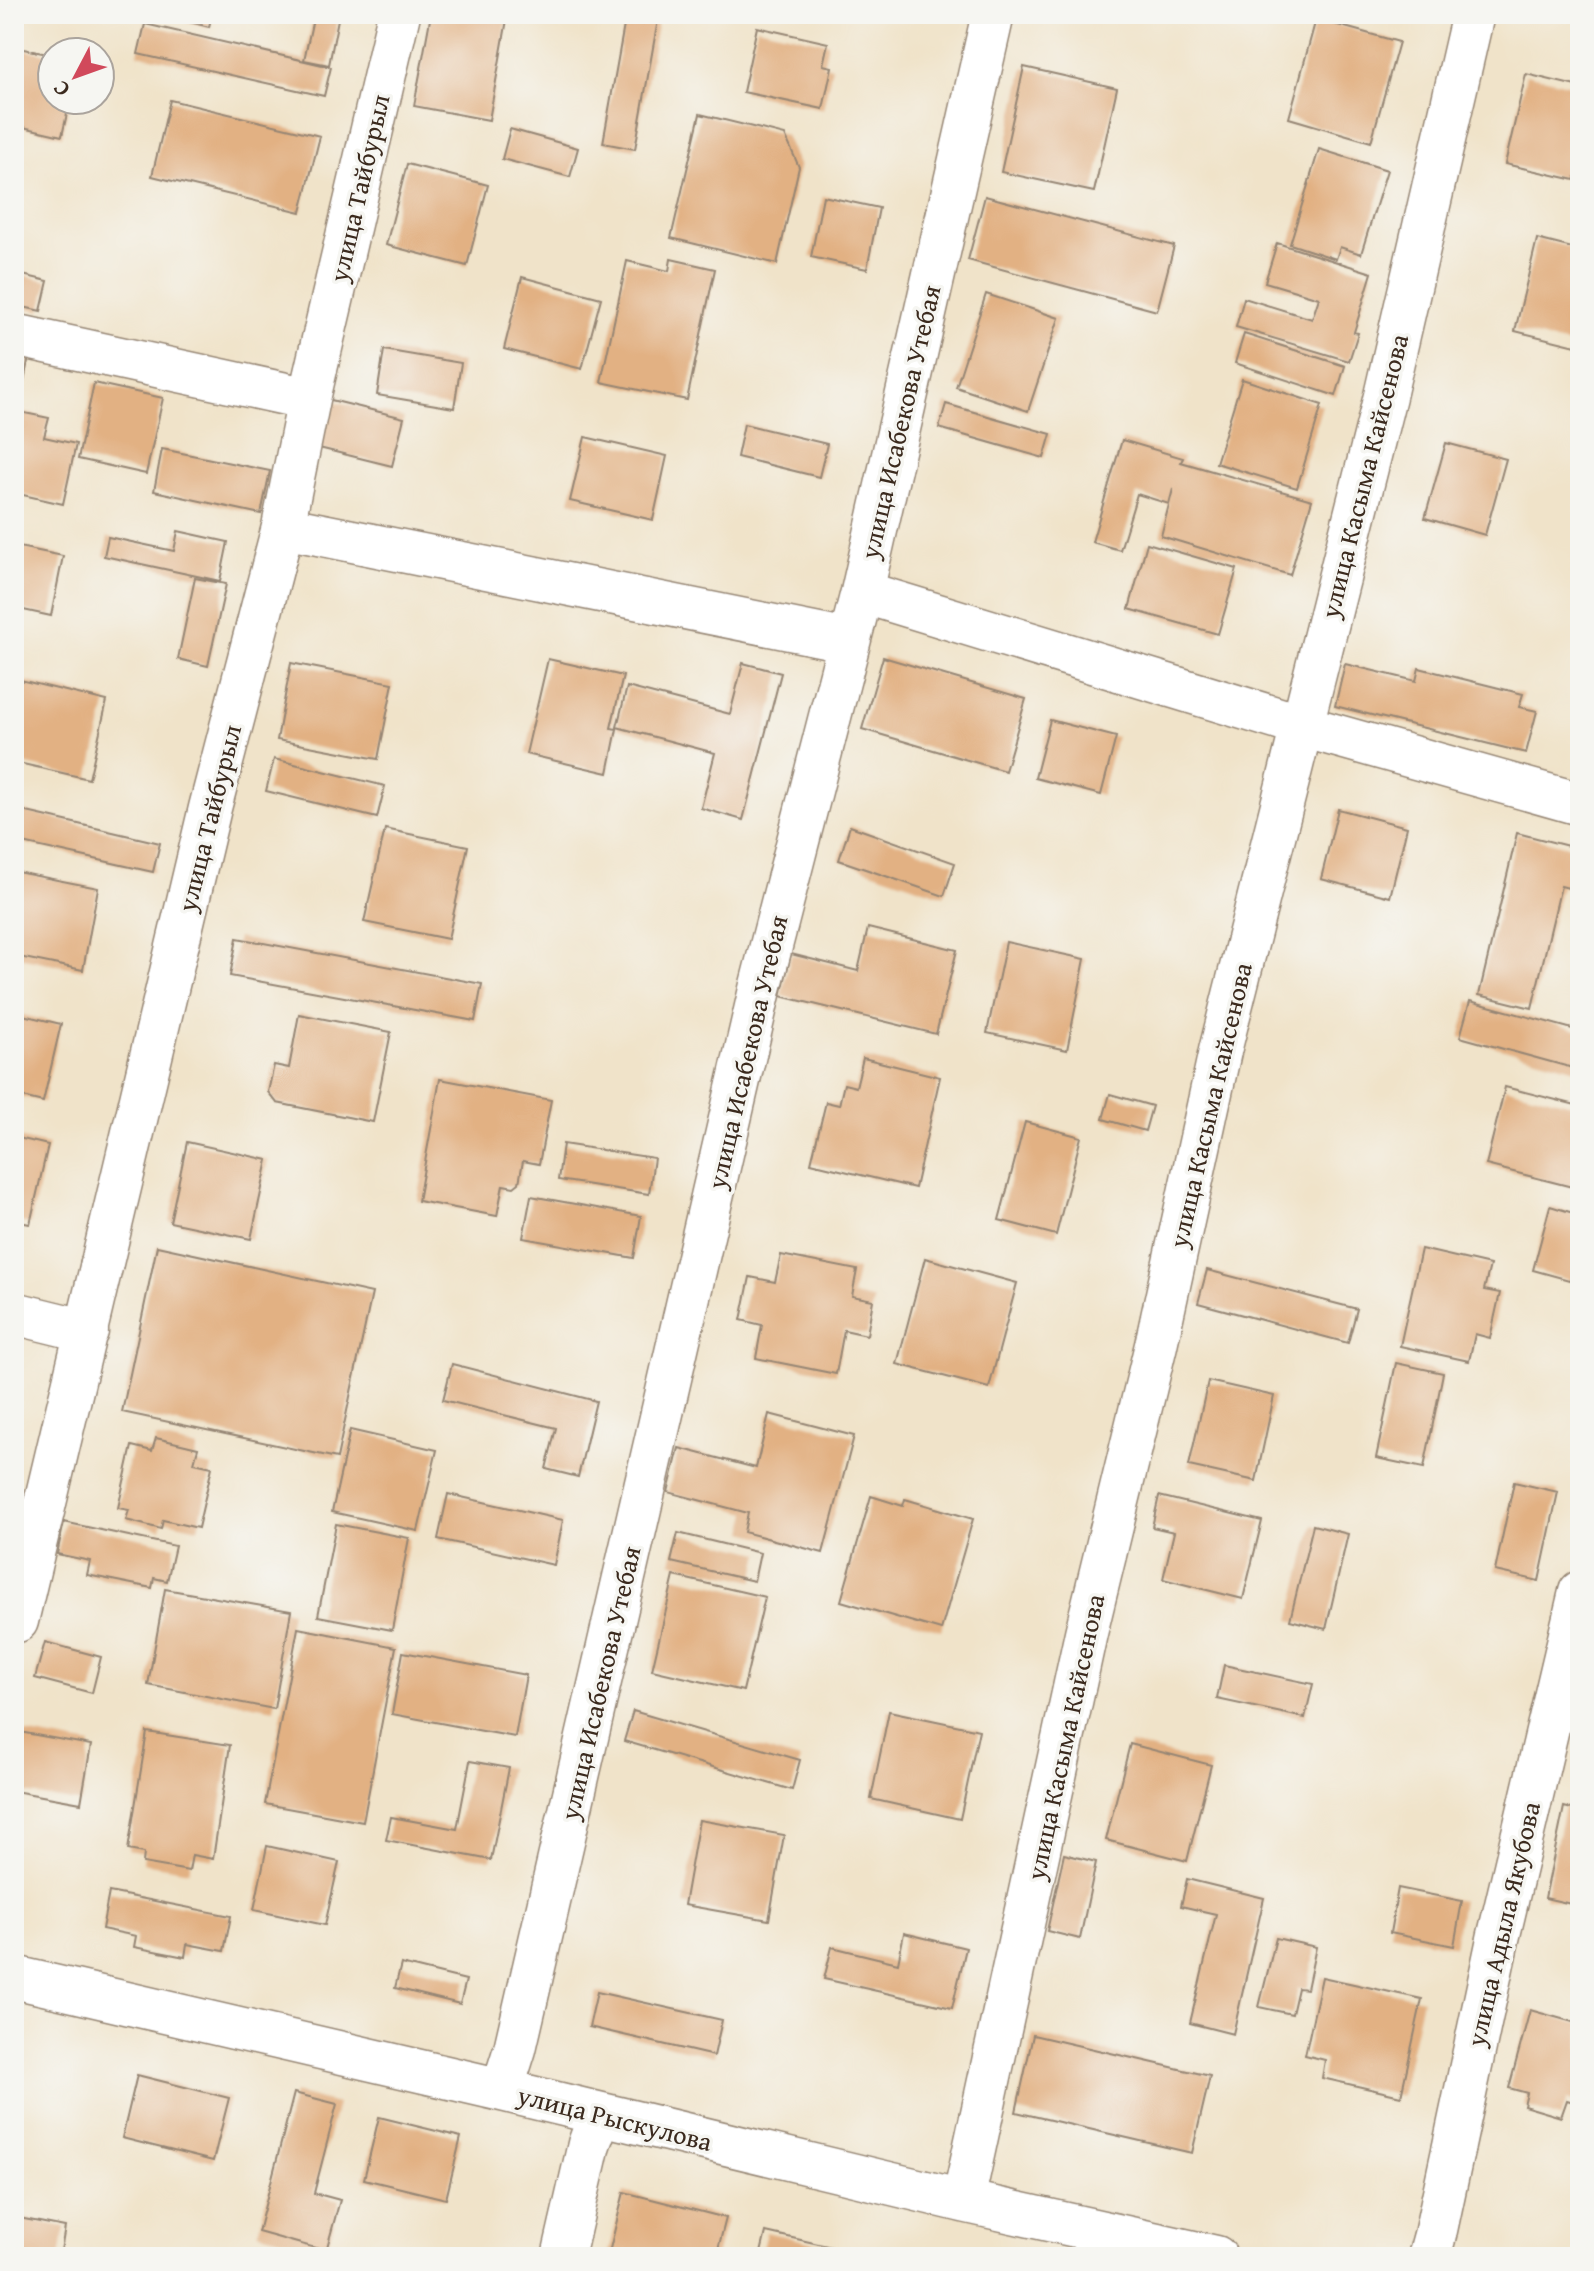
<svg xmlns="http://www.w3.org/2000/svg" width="1594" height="2271" font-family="'Gentium Book Plus',serif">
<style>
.building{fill:#e2b183}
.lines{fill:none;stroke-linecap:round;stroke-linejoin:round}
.minor-casing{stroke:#968674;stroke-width:45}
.minor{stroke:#fff;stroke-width:42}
.labels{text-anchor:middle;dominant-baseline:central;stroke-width:7;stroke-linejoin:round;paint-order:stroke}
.street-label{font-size:26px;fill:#3b2a1e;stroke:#f6f6f2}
</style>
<rect width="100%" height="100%" fill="#f6f6f2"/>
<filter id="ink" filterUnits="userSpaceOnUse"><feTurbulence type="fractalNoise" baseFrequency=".0125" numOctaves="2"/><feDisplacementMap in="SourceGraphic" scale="16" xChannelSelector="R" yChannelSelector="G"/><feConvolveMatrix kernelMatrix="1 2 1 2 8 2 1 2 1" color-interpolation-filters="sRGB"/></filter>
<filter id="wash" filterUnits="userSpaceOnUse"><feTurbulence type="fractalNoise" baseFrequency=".006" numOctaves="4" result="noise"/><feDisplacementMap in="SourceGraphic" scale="32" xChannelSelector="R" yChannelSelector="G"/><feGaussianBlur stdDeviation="1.8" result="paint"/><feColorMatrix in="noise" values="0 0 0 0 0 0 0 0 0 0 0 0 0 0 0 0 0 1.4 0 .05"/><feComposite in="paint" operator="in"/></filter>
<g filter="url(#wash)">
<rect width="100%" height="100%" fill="#f0e3c9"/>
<g id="blocks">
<path class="building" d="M 159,14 L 212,14 L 209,27 Z
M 314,14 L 339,14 L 329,65 L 304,60 Z
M 431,14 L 508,14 L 489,120 L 414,106 Z
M 626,14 L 659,14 L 635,149 L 603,143 Z
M 1316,19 L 1399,42 L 1371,142 L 1289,118 Z
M 145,24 L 331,67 L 324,96 L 138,54 Z
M 757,27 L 828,43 L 823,65 L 832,67 L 823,109 L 743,92 Z
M 14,47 L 52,55 L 52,100 L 70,100 L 62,136 L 14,125 Z
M 1024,67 L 1117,88 L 1094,192 L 1001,172 Z
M 1526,74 L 1580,87 L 1580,156 L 1575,180 L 1505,164 Z
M 170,100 L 320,136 L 301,212 L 152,176 Z
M 700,114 L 785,135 L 799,167 L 777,264 L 671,238 Z
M 510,129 L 578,148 L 570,177 L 502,159 Z
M 1319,149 L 1387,170 L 1361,254 L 1340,247 L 1336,259 L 1290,244 Z
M 407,164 L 488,185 L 467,266 L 386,245 Z
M 823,196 L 879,208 L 867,269 L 811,257 Z
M 985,196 L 1174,246 L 1157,311 L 968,260 Z
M 1537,239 L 1580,250 L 1580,347 L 1515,331 Z
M 1277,243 L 1372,273 L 1354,332 L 1358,333 L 1349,361 L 1236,327 L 1244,298 L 1312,319 L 1319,298 L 1265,282 Z
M 671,259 L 715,269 L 687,400 L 601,382 L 627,261 L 669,271 Z
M 14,273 L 48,281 L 41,311 L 14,305 Z
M 522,277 L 601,298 L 582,369 L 504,349 Z
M 986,294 L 1059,318 L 1028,411 L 956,387 Z
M 1244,334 L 1345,366 L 1336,396 L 1235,363 Z
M 384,350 L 461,363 L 454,408 L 377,395 Z
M 14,353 L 29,356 L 19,406 L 14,406 Z
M 1242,379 L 1322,405 L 1297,488 L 1216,463 Z
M 94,383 L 163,398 L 146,474 L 78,459 Z
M 327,399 L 404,418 L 392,466 L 315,447 Z
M 946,404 L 1051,434 L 1044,458 L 939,428 Z
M 15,411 L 49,418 L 44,437 L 76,444 L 63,504 L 14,493 Z
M 744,424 L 827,444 L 819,477 L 737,457 Z
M 585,437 L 667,456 L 653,520 L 570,501 Z
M 1122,440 L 1183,458 L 1181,462 L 1312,500 L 1290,575 L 1161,536 L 1173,489 L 1169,504 L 1137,494 L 1120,550 L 1092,542 Z
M 1446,443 L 1506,459 L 1485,535 L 1425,518 Z
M 162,449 L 270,471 L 261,514 L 154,491 Z
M 178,531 L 228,542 L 220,581 L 104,556 L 108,537 L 174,551 Z
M 1147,543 L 1237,569 L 1218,634 L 1129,609 Z
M 14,546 L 63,556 L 51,616 L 14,608 Z
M 195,578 L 226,584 L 208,666 L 178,659 Z
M 883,657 L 1026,699 L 1005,771 L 862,729 Z
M 548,659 L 623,676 L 611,728 L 617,729 L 608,773 L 526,754 Z
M 291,663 L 393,683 L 378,759 L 277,740 Z
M 743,663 L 781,673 L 743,820 L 701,808 L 715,753 L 617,727 L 627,687 L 730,714 Z
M 1345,664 L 1416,681 L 1419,668 L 1523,694 L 1519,707 L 1537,711 L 1526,753 L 1335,706 Z
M 16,679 L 107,701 L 89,779 L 14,762 Z
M 1050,720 L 1116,737 L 1101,795 L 1035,778 Z
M 274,759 L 385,786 L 377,818 L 266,791 Z
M 14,809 L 160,843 L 153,872 L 14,841 Z
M 1338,809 L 1407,827 L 1390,897 L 1321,879 Z
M 850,826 L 955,863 L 944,896 L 839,860 Z
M 385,829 L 468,846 L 448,939 L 364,922 Z
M 1517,833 L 1580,849 L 1580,891 L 1561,886 L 1532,1008 L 1479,995 Z
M 17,872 L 98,888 L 83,970 L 14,956 L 14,885 Z
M 868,928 L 957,950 L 936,1034 L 781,996 L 791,954 L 858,971 Z
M 237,938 L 482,984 L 475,1021 L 230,976 Z
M 1006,942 L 1085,959 L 1067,1050 L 987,1033 Z
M 1470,1001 L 1580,1031 L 1580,1070 L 1460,1037 Z
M 14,1013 L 61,1024 L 43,1102 L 14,1095 Z
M 299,1014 L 391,1032 L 373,1122 L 277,1103 L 268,1092 L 274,1065 L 289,1068 Z
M 863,1058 L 940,1077 L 915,1188 L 811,1163 L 826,1102 L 839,1105 L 844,1084 L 856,1087 Z
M 440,1079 L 551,1100 L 539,1164 L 523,1161 L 519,1183 L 514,1187 L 503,1185 L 497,1216 L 418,1201 Z
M 1505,1087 L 1580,1106 L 1580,1189 L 1486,1165 Z
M 1110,1094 L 1152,1106 L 1145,1131 L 1103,1119 Z
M 1025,1122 L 1081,1137 L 1056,1235 L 999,1220 Z
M 14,1137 L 48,1145 L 30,1224 L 14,1221 Z
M 187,1142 L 268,1160 L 251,1239 L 170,1222 Z
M 563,1144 L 654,1158 L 649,1194 L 558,1180 Z
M 531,1196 L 641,1216 L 634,1258 L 523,1238 Z
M 1550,1206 L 1580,1215 L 1580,1283 L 1533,1270 Z
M 157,1246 L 372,1293 L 337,1458 L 122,1412 Z
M 1421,1249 L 1490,1265 L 1484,1290 L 1500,1293 L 1490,1338 L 1475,1334 L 1469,1361 L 1400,1346 Z
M 781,1255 L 857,1270 L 852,1296 L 873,1300 L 867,1335 L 844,1330 L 836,1374 L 756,1358 L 762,1325 L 741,1320 L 750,1277 L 775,1282 Z
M 925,1258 L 1017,1283 L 989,1388 L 897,1364 Z
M 1207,1270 L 1357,1309 L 1348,1343 L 1198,1303 Z
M 1396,1363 L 1443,1373 L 1424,1468 L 1376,1458 Z
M 452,1364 L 596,1401 L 578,1477 L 546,1469 L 556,1428 L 443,1400 Z
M 1208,1381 L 1274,1396 L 1256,1481 L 1189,1466 Z
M 769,1414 L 854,1436 L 823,1553 L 744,1532 L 748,1513 L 668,1492 L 679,1448 L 756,1468 Z
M 350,1430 L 437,1450 L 418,1531 L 332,1512 Z
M 156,1438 L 198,1448 L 194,1463 L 212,1467 L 198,1528 L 163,1520 L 161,1529 L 126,1520 L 129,1510 L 118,1508 L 132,1446 L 152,1451 Z
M 1514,1482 L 1558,1492 L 1539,1581 L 1495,1571 Z
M 448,1494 L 563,1520 L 554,1565 L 438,1539 Z
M 871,1496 L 903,1506 L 905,1499 L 973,1519 L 941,1630 L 841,1601 Z
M 1159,1496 L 1262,1521 L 1243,1599 L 1163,1579 L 1174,1532 L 1152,1527 Z
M 64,1522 L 175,1546 L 167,1581 L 154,1578 L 152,1588 L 87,1575 L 90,1561 L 57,1554 Z
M 336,1524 L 409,1538 L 392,1630 L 318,1616 Z
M 1313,1525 L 1348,1534 L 1326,1629 L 1290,1620 Z
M 678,1533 L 760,1553 L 754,1581 L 671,1562 Z
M 674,1576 L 765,1597 L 743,1691 L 652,1670 Z
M 165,1589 L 291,1611 L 274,1709 L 148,1685 Z
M 298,1628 L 396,1647 L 363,1822 L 265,1804 Z
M 45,1642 L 101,1657 L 92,1693 L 35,1678 Z
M 403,1652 L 526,1675 L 515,1737 L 392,1714 Z
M 1224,1665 L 1313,1684 L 1305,1718 L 1217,1699 Z
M 633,1711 L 800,1760 L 792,1790 L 624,1741 Z
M 889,1711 L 979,1730 L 960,1819 L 871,1799 Z
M 14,1731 L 91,1745 L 81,1803 L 14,1791 Z
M 147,1732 L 230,1745 L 213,1859 L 192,1855 L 189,1871 L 143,1863 L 144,1853 L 128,1850 Z
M 1130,1744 L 1211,1765 L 1187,1861 L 1106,1840 Z
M 470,1761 L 509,1768 L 491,1860 L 386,1840 L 391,1817 L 457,1829 Z
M 1564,1807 L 1580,1811 L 1580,1906 L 1545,1898 Z
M 699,1820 L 784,1835 L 769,1920 L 684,1905 Z
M 267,1846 L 339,1862 L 325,1925 L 254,1910 Z
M 1064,1854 L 1096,1862 L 1080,1939 L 1047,1931 Z
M 1187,1879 L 1264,1898 L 1233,2034 L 1190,2023 L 1216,1914 L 1181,1906 Z
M 1398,1888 L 1462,1901 L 1454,1946 L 1390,1933 Z
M 109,1892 L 231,1916 L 224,1951 L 187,1944 L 185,1957 L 134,1947 L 136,1936 L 102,1929 Z
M 904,1933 L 966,1948 L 952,2008 L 824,1979 L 832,1947 L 898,1963 Z
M 1276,1938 L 1316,1947 L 1307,1989 L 1298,1988 L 1292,2014 L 1259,2007 Z
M 401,1964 L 466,1980 L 460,2004 L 395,1988 Z
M 1322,1977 L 1422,1999 L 1401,2096 L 1322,2078 L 1325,2060 L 1305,2055 Z
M 597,1992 L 722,2020 L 714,2056 L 589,2027 Z
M 1530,2010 L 1580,2024 L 1580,2104 L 1567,2100 L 1561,2117 L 1524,2106 L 1527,2093 L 1509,2088 Z
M 1033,2035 L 1210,2076 L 1192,2153 L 1016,2112 Z
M 137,2075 L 229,2098 L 213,2161 L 122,2138 Z
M 294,2093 L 337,2104 L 314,2193 L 340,2200 L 326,2251 L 258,2232 Z
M 379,2117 L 461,2137 L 446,2199 L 364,2179 Z
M 624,2192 L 726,2218 L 716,2257 L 608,2257 Z
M 14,2217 L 65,2227 L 60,2257 L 14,2257 Z
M 766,2232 L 836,2248 L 834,2257 L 760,2257 Z"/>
</g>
</g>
<g filter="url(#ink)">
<use href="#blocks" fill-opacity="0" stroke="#968674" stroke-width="2"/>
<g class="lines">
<defs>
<path id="minor" d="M 14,335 L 309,399
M 283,527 L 849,641
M 862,592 L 1302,726 L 1580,804
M 14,1313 L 87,1331
M 17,1621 L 210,808 L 283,527 L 309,399 L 399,14
M 14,1977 L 502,2090 L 963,2201 L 1216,2257
M 502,2090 L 515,2049 L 761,985 L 862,592 L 993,14
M 963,2201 L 1086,1633 L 1156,1345 L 1220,1051 L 1385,396 L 1473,14
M 563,2257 L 589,2144 L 600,2114
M 1429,2257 L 1435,2235 L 1498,1939 L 1580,1592"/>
</defs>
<use href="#minor" class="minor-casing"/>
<use href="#minor" class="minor"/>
</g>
</g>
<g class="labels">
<g class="street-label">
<text transform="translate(359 188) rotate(-77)">улица Тайбурыл</text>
<text transform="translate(900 422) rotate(-77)">улица Исабекова Утебая</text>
<text transform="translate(1364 476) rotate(-76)">улица Касыма Кайсенова</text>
<text transform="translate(209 818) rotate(-76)">улица Тайбурыл</text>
<text transform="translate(747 1052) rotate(-77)">улица Исабекова Утебая</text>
<text transform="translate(1210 1105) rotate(-77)">улица Касыма Кайсенова</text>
<text transform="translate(600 1683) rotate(-77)">улица Исабекова Утебая</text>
<text transform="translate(1065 1737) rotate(-78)">улица Касыма Кайсенова</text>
<text transform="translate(1503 1924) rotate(-77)">улица Адыла Якубова</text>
<text transform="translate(615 2118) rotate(14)">улица Рыскулова</text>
</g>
</g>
<rect width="1594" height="2271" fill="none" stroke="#f6f6f2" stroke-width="48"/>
<g transform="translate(76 76) rotate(229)"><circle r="38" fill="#f6f6f2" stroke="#aba49d" stroke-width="2"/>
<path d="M0-6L14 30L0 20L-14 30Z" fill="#d1495b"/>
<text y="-12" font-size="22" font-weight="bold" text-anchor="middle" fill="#3b2a1e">С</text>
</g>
</svg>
